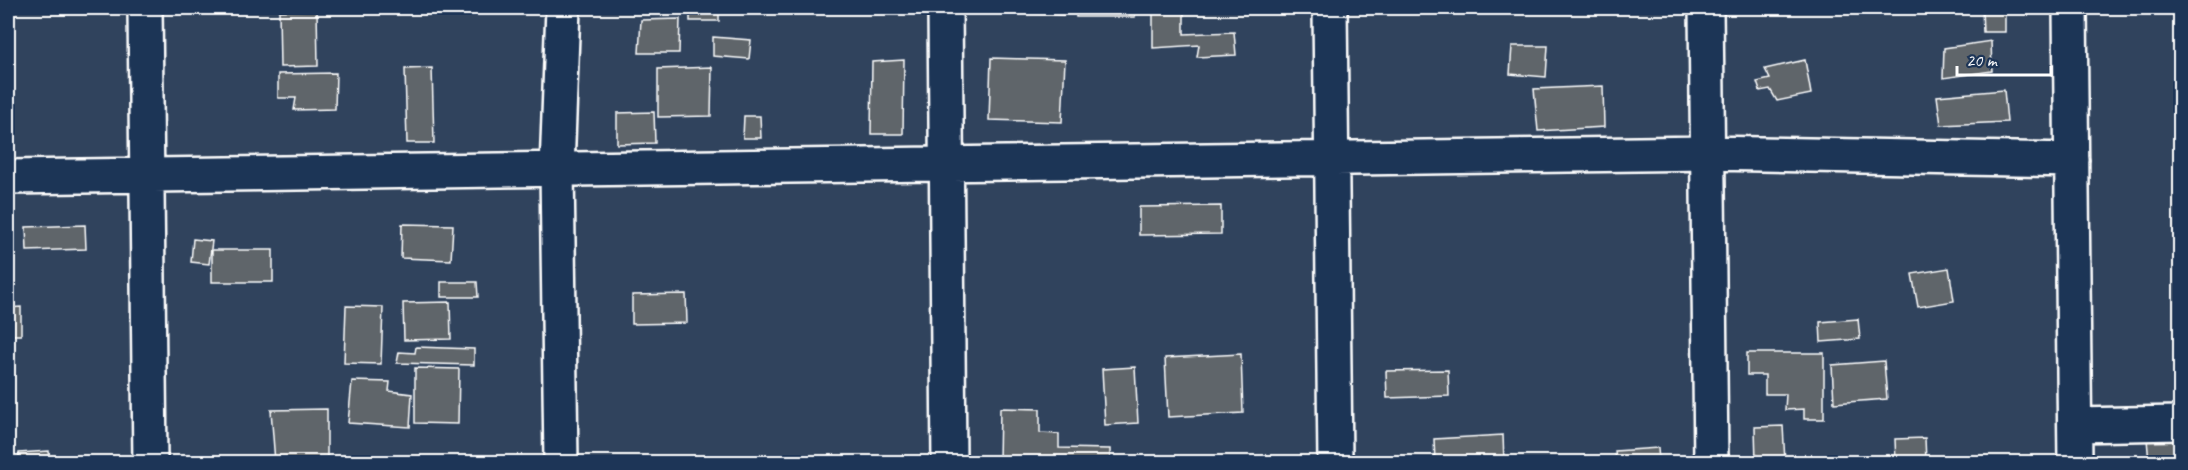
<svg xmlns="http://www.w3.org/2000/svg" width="2188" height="470" font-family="Caveat,sans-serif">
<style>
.building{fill:#5e656a;stroke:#fff;stroke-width:1.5}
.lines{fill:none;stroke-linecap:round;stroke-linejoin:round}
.street-casing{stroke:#fff;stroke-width:38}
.street{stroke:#1d3557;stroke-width:33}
</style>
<rect width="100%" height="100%" fill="#30435d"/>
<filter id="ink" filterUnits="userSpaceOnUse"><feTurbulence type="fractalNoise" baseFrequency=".0167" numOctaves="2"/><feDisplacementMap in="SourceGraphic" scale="12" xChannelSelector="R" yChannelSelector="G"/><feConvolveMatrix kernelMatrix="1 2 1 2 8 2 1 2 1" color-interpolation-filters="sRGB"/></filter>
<g filter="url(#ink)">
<path class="building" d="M 690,8 L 719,8 L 719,21 L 690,21 Z
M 1011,8 L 1064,8 L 1063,15 L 1011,12 Z
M 1076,8 L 1134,8 L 1135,17 L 1076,17 Z
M 1153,8 L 1184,8 L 1184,34 L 1234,32 L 1236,55 L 1197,57 L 1199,45 L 1153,48 Z
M 1982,8 L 2005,8 L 2005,32 L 1983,32 Z
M 317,10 L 318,66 L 280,67 L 279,11 Z
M 680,19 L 679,53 L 639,53 L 641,20 Z
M 713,37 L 751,40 L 749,59 L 713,56 Z
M 1991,41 L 1992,71 L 1943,78 L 1944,48 Z
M 1512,46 L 1548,46 L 1546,77 L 1510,74 Z
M 991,58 L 1065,60 L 1062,122 L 989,120 Z
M 904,60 L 903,134 L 871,134 L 872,62 Z
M 1805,60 L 1811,94 L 1777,101 L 1770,89 L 1760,91 L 1757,82 L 1770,79 L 1765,69 Z
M 712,67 L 711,116 L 658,117 L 658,69 Z
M 432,68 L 434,143 L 407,143 L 405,69 Z
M 336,73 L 335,109 L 294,110 L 296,98 L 278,98 L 278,74 Z
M 1603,86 L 1604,127 L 1538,131 L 1534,89 Z
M 2004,90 L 2007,122 L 1941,125 L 1937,96 Z
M 654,112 L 655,143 L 617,144 L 617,113 Z
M 744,116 L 760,116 L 761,138 L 743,138 Z
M 1221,206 L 1221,234 L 1139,235 L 1139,207 Z
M 402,224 L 453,225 L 451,260 L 401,258 Z
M 85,225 L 86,249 L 27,251 L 26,227 Z
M 193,239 L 212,241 L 209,264 L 191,262 Z
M 212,250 L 273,250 L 273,282 L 212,282 Z
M 1949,268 L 1954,301 L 1918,307 L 1912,274 Z
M 441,282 L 477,282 L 478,297 L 441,297 Z
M 686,294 L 687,323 L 632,324 L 632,295 Z
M 450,302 L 451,339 L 404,340 L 403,303 Z
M 346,306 L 383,307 L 381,364 L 344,363 Z
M 21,307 L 21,335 L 8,335 L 8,308 Z
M 1858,319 L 1860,339 L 1821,342 L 1820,322 Z
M 416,347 L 474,349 L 474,365 L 397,363 L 399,352 L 415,353 Z
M 1747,353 L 1824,353 L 1824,419 L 1804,419 L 1804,409 L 1785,410 L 1786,394 L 1765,394 L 1765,375 L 1747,375 Z
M 1241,354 L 1243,413 L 1168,417 L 1165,358 Z
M 1884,361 L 1887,399 L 1834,403 L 1832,365 Z
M 1135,367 L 1138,423 L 1105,425 L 1102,369 Z
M 415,368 L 459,369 L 458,424 L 415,423 Z
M 1448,370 L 1449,396 L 1387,398 L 1386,371 Z
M 352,381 L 390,382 L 389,391 L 412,394 L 410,427 L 348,423 Z
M 1000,408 L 1040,409 L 1040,433 L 1059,434 L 1059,448 L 1110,449 L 1110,462 L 999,462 Z
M 327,409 L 327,462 L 275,462 L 271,410 Z
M 1783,426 L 1785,462 L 1756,462 L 1755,427 Z
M 1503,435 L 1504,462 L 1435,462 L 1434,439 Z
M 1925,438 L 1926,462 L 1896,462 L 1895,439 Z
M 2180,438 L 2180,462 L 2149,462 L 2147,439 Z
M 1658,448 L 1659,462 L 1616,462 L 1615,451 Z
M 49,451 L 50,462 L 19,462 L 19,453 Z"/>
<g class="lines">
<defs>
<path id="street" d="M 145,8 L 150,462
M 945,8 L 949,462
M 1330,8 L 1335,462
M 1706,8 L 1711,462
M 2070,8 L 2075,462
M 8,177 L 1708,153 L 2072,160
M 2075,425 L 2180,423
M 561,462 L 557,169 L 563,8"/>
</defs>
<use href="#street" class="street-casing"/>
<use href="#street" class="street"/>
</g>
</g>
<rect width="2188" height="470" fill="none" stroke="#1d3557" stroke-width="30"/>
<rect x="15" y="15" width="2158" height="440" fill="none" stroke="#fff" stroke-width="2" filter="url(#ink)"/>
<path d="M1957 66v9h94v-9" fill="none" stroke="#ffffff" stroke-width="3"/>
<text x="1966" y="66" font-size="18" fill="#ffffff" stroke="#1d3557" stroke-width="4.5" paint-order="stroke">20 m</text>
</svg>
